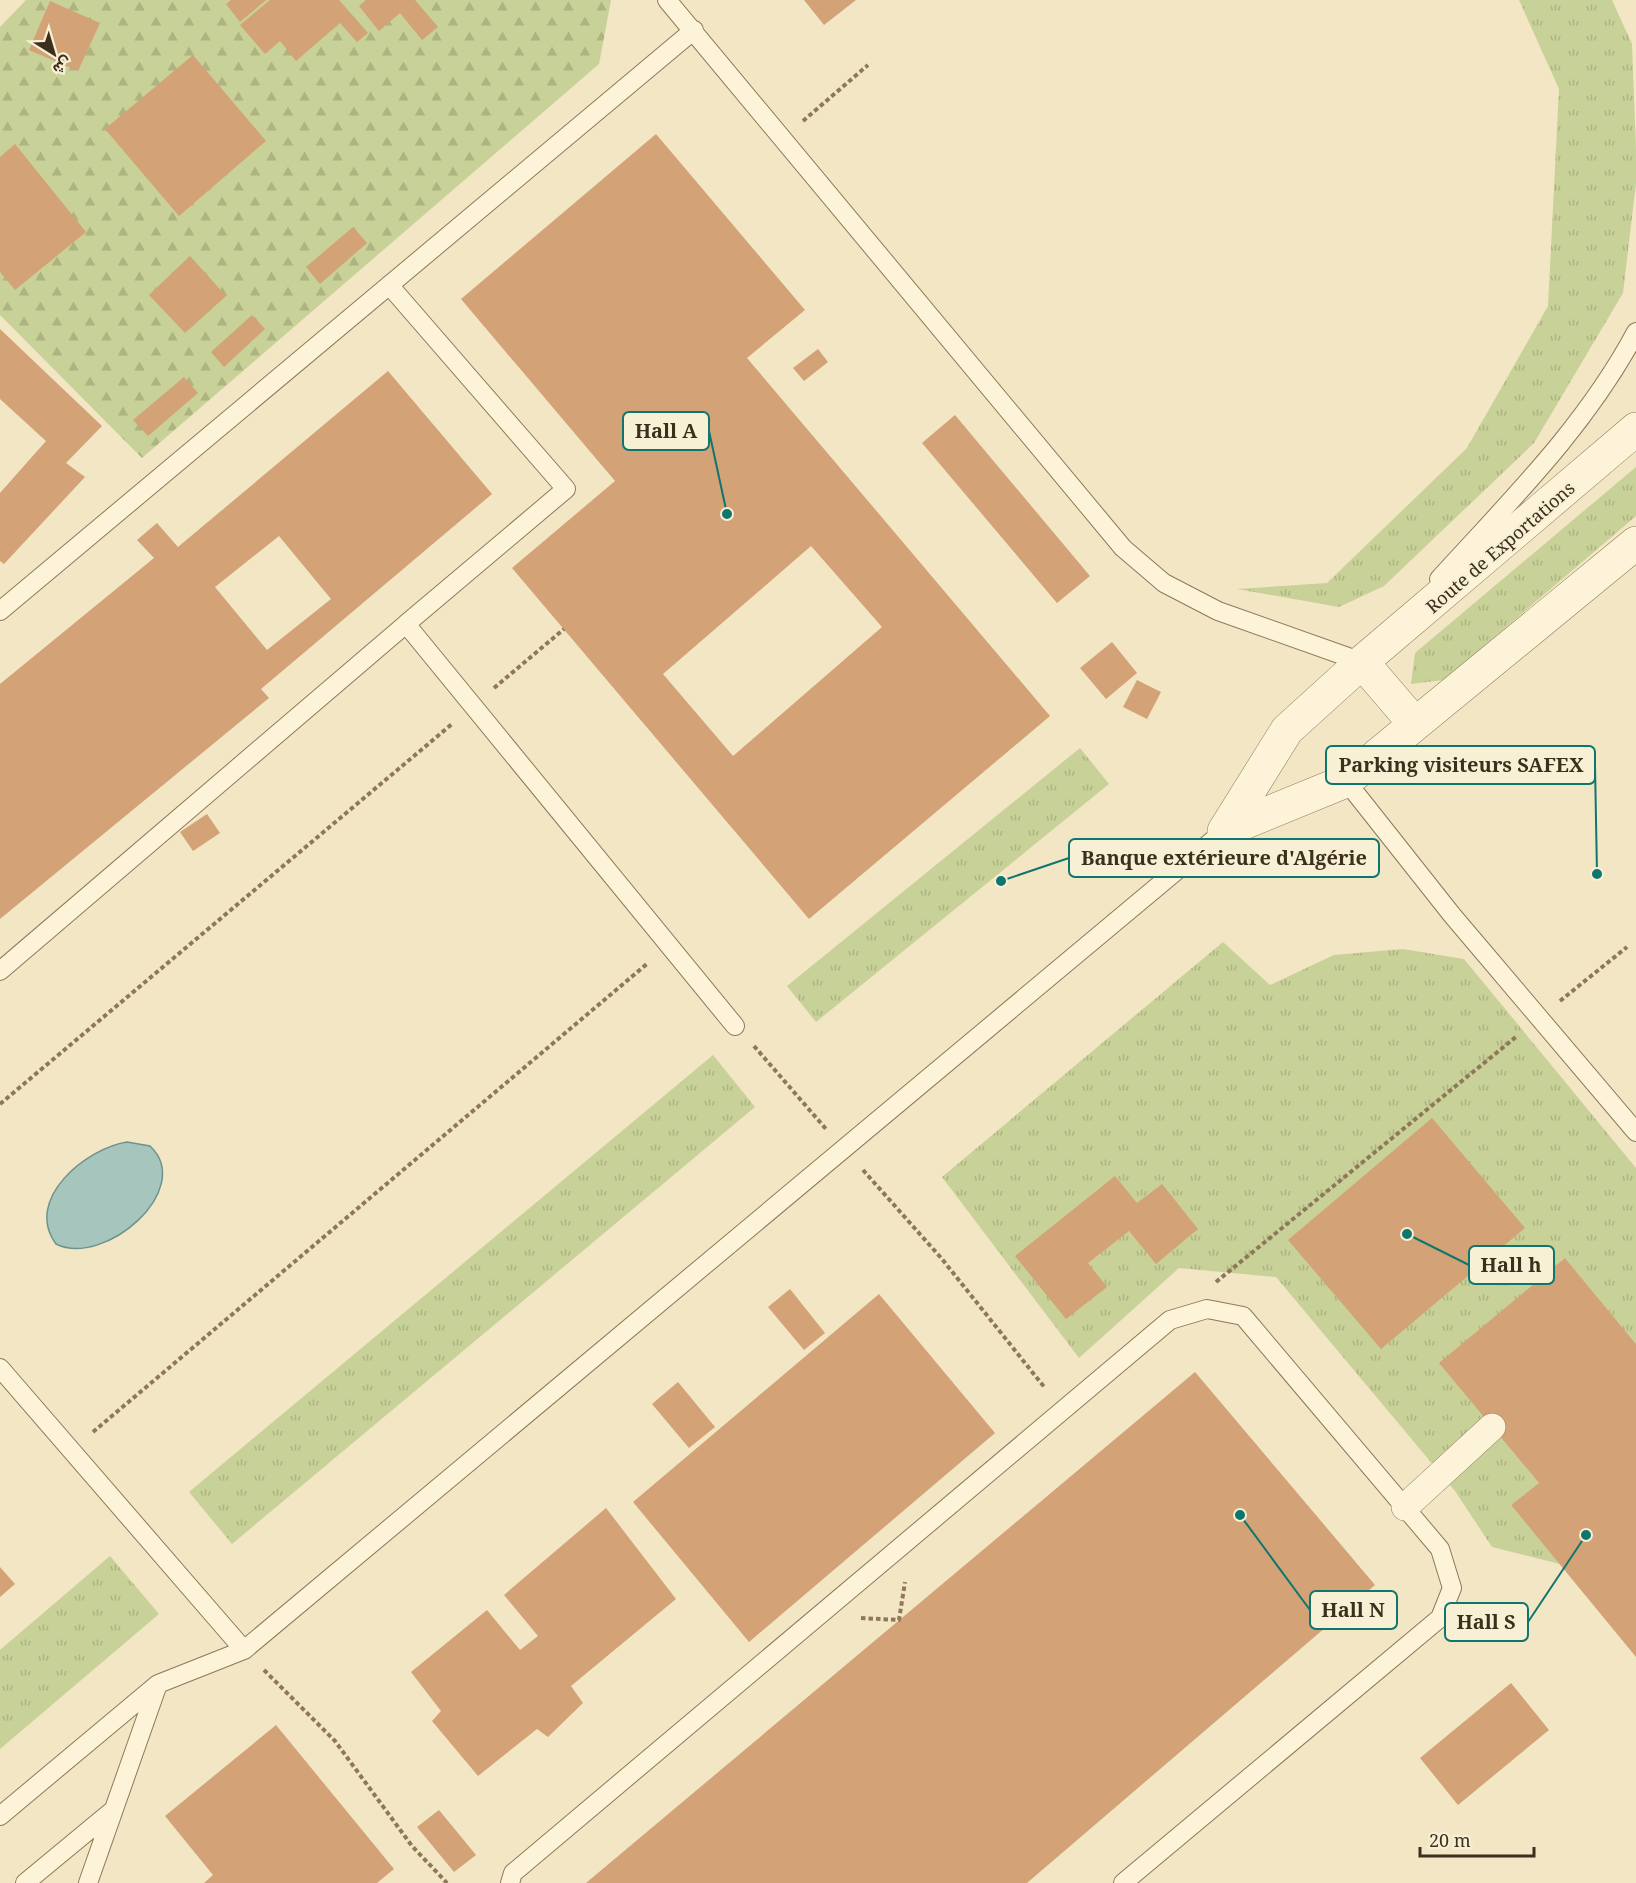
<svg xmlns="http://www.w3.org/2000/svg" width="1636" height="1883" font-family="'Noto Serif',Vazirmatn,serif">
<style>
.grass{fill:url(#grass-tufts)}
.forest{fill:url(#forest-firs)}
.water{fill:#a6c5bd;stroke:#6c948c;stroke-width:1.5}
.building{fill:#d3a277;fill-rule:evenodd}
.lines{fill:none;stroke-linecap:round;stroke-linejoin:round}
.service-casing{stroke:#8f7859;stroke-width:20}
.pedestrian-casing{stroke:#8f7859;stroke-width:28}
.tertiary-casing{stroke:#8f7859;stroke-width:34}
.path{stroke:#8f7859;stroke-width:4;stroke-dasharray:4.5 3;stroke-linecap:butt}
.service{stroke:#fcf3d9;stroke-width:18}
.pedestrian{stroke:#fcf3d9;stroke-width:27}
.tertiary{stroke:#fcf3d9;stroke-width:33}
.labels{text-anchor:middle;dominant-baseline:central;stroke-width:4.5;stroke-linejoin:round;paint-order:stroke}
.street-label{font-size:18px;fill:#3d2f1e;stroke:#f8f0d5}
.leader{fill:none;stroke:#0f766e;stroke-width:2}
.callout-dot{fill:#0f766e;stroke:#f8f0d5;stroke-width:2}
.callout{fill:#f8f0d5;stroke:#0f766e;stroke-width:2}
.callout-label{font-size:20px;text-anchor:middle;font-weight:bold;fill:#3d2f1e}
</style>
<defs>
<pattern id="grass-tufts" width="24" height="20" patternUnits="userSpaceOnUse" patternTransform="scale(1.5)"><rect width="24" height="20" fill="#c8d197"/><path d="M3 7l-1-3M5 7V3M7 7l1-3M15 17l-1-3M17 17v-4M19 17l1-3" fill="none" stroke="#adb482"/></pattern>
<pattern id="forest-firs" width="22" height="20" patternUnits="userSpaceOnUse" patternTransform="scale(1.5)"><rect width="22" height="20" fill="#c8d197"/><path d="M5 1l3.5 6h-7zM16 11l3.5 6h-7z" fill="#adb482"/></pattern>
</defs>
<rect width="100%" height="100%" fill="#f2e6c4"/>
<path class="grass" d="M 1519,0 L 1612,0 L 1632,44 L 1636,150 L 1636,183 L 1623,293 L 1534,443 L 1384,586 L 1339,607 L 1237,589 L 1327,583 L 1467,448 L 1548,306 L 1559,89 Z
M 1636,467 L 1636,516 L 1444,680 L 1411,684 L 1415,653 Z
M 1080,748 L 1109,784 L 816,1022 L 787,986 Z
M 1223,942 L 1270,985 L 1334,955 L 1403,949 L 1464,959 L 1636,1168 L 1636,1344 L 1565,1258 L 1440,1363 L 1539,1483 L 1511,1505 L 1560,1564 L 1492,1547 L 1455,1491 L 1276,1277 L 1179,1268 L 1079,1358 L 942,1177 Z
M 713,1055 L 755,1107 L 232,1544 L 189,1492 Z
M 110,1556 L 159,1614 L 0,1749 L 0,1650 Z"/>
<path class="forest" d="M 26,0 L 611,0 L 599,64 L 142,458 L 0,315 L 0,27 Z"/>
<path class="water" d="M 127,1142 L 150,1146 C 196,1189 104,1268 56,1244 C 23,1199 87,1148 127,1142 Z"/>
<path class="building" d="M 231,0 L 266,0 L 240,22 L 226,4 Z
M 270,0 L 339,0 L 368,33 L 357,42 L 340,23 L 296,61 L 280,41 L 265,54 L 240,25 Z
M 366,0 L 415,0 L 438,27 L 422,40 L 400,13 L 379,31 L 359,6 Z
M 804,0 L 856,0 L 824,25 Z
M 50,1 L 100,23 L 78,71 L 29,50 Z
M 193,55 L 266,141 L 179,216 L 105,129 Z
M 656,134 L 805,310 L 747,358 L 1050,716 L 809,919 L 512,568 L 615,481 L 461,299 ZM 811,546 L 882,627 L 733,756 L 663,674 Z
M 15,144 L 86,232 L 15,290 L 0,272 L 0,157 Z
M 353,227 L 367,243 L 320,284 L 306,267 Z
M 190,256 L 226,296 L 185,333 L 149,295 Z
M 252,315 L 265,329 L 224,367 L 211,352 Z
M 0,329 L 102,426 L 66,463 L 85,477 L 4,564 L 0,561 L 0,493 L 46,441 L 0,399 Z
M 818,349 L 828,362 L 804,381 L 793,368 Z
M 388,371 L 492,494 L 261,689 L 269,698 L 0,919 L 0,684 L 154,558 L 137,540 L 157,523 L 178,547 ZM 279,536 L 331,599 L 267,650 L 215,587 Z
M 184,377 L 198,393 L 148,436 L 133,420 Z
M 955,415 L 1090,576 L 1057,603 L 922,443 Z
M 1112,642 L 1137,673 L 1106,699 L 1080,668 Z
M 1137,680 L 1161,692 L 1147,719 L 1123,707 Z
M 207,814 L 220,833 L 193,851 L 180,832 Z
M 1432,1118 L 1525,1228 L 1381,1349 L 1288,1240 Z
M 1115,1176 L 1137,1203 L 1162,1184 L 1198,1229 L 1156,1264 L 1129,1231 L 1088,1263 L 1107,1287 L 1066,1319 L 1015,1256 Z
M 1565,1258 L 1636,1344 L 1636,1657 L 1511,1505 L 1539,1483 L 1439,1363 Z
M 790,1289 L 825,1333 L 804,1350 L 768,1307 Z
M 879,1294 L 995,1433 L 749,1642 L 633,1502 Z
M 1195,1372 L 1375,1585 L 1027,1883 L 586,1883 Z
M 678,1382 L 715,1427 L 689,1448 L 652,1404 Z
M 606,1508 L 676,1599 L 571,1686 L 583,1703 L 548,1737 L 537,1729 L 478,1776 L 432,1721 L 441,1711 L 411,1672 L 487,1610 L 520,1650 L 538,1636 L 504,1595 Z
M 0,1567 L 15,1584 L 0,1597 Z
M 1511,1683 L 1549,1730 L 1458,1805 L 1420,1758 Z
M 276,1725 L 394,1869 L 377,1883 L 204,1883 L 213,1875 L 165,1816 Z
M 439,1810 L 476,1855 L 454,1872 L 417,1827 Z"/>
<g class="lines">
<defs>
<path id="service" d="M 667,0 L 1123,548 L 1164,583 L 1218,611 L 1362,662 L 1365,659
M 389,285 L 566,489 L 406,624
M 1439,579 C 1510,501 1586,426 1636,332
M 0,611 L 694,30
M 1346,781 L 1452,915 L 1636,1132
M 0,971 L 406,624 L 735,1026
M 0,1368 L 244,1650
M 0,1816 L 158,1684 L 244,1650 L 1224,831
M 25,1883 L 112,1811
M 88,1883 L 158,1684
M 510,1883 L 513,1873 L 1170,1320 L 1207,1309 L 1243,1316 L 1440,1549 L 1452,1588 L 1440,1618 L 1123,1883"/>
<path id="pedestrian" d="M 1405,1507 L 1492,1427"/>
<path id="tertiary" d="M 1362,662 L 1415,724
M 1224,831 L 1287,730 L 1362,662 L 1636,429
M 1224,831 L 1346,781 L 1636,543"/>
</defs>
<use href="#service" class="service-casing"/>
<use href="#pedestrian" class="pedestrian-casing"/>
<use href="#tertiary" class="tertiary-casing"/>
<path class="path" d="M 803,121 L 868,65
M 494,688 L 564,629
M 1560,1001 L 1627,947
M 754,1046 L 826,1129
M 0,1104 L 452,724
M 863,1170 L 942,1259 L 1045,1388
M 1216,1282 L 1517,1036
M 93,1432 L 648,963
M 861,1618 L 899,1620 L 905,1582
M 264,1670 L 335,1741 L 412,1846 L 447,1883"/>
<use href="#service" class="service"/>
<use href="#pedestrian" class="pedestrian"/>
<use href="#tertiary" class="tertiary"/>
</g>
<g class="labels">
<g class="street-label">
<text transform="translate(1500 547) rotate(-41)">Route de Exportations</text>
</g>
</g>
<path class="leader" d="M727 514L709 431M1597 874L1595 765M1001 881L1069 858M1407 1234L1469 1265M1240 1515L1310 1610M1586 1535L1528 1622"/>
<g class="callout-dot">
<circle cx="727" cy="514" r="6"/>
<circle cx="1597" cy="874" r="6"/>
<circle cx="1001" cy="881" r="6"/>
<circle cx="1407" cy="1234" r="6"/>
<circle cx="1240" cy="1515" r="6"/>
<circle cx="1586" cy="1535" r="6"/>
</g>
<g class="callout">
<rect x="623" y="412" width="86" height="38" rx="6"/>
<rect x="1326" y="746" width="269" height="38" rx="6"/>
<rect x="1069" y="839" width="310" height="38" rx="6"/>
<rect x="1469" y="1246" width="85" height="38" rx="6"/>
<rect x="1310" y="1591" width="87" height="38" rx="6"/>
<rect x="1445" y="1603" width="83" height="38" rx="6"/>
</g>
<g class="callout-label">
<text x="666" y="438">Hall A</text>
<text x="1461" y="772">Parking visiteurs SAFEX</text>
<text x="1224" y="865">Banque extérieure d'Algérie</text>
<text x="1511" y="1272">Hall h</text>
<text x="1353" y="1617">Hall N</text>
<text x="1486" y="1629">Hall S</text>
</g>
<g transform="translate(54 54) rotate(143)" stroke="#f8f0d5" stroke-width="4.5" paint-order="stroke">
<path d="M0-4.5L10 22L0 15L-10 22Z" fill="#3d2f1e"/>
<text y="-9" font-size="16" font-weight="bold" text-anchor="middle" fill="#3d2f1e">ش</text>
</g>
<path d="M1420 1847v9h114v-9" fill="none" stroke="#3d2f1e" stroke-width="3"/>
<text x="1429" y="1847" font-size="18" fill="#3d2f1e" stroke="#f8f0d5" stroke-width="4.5" paint-order="stroke">20 m</text>
</svg>
